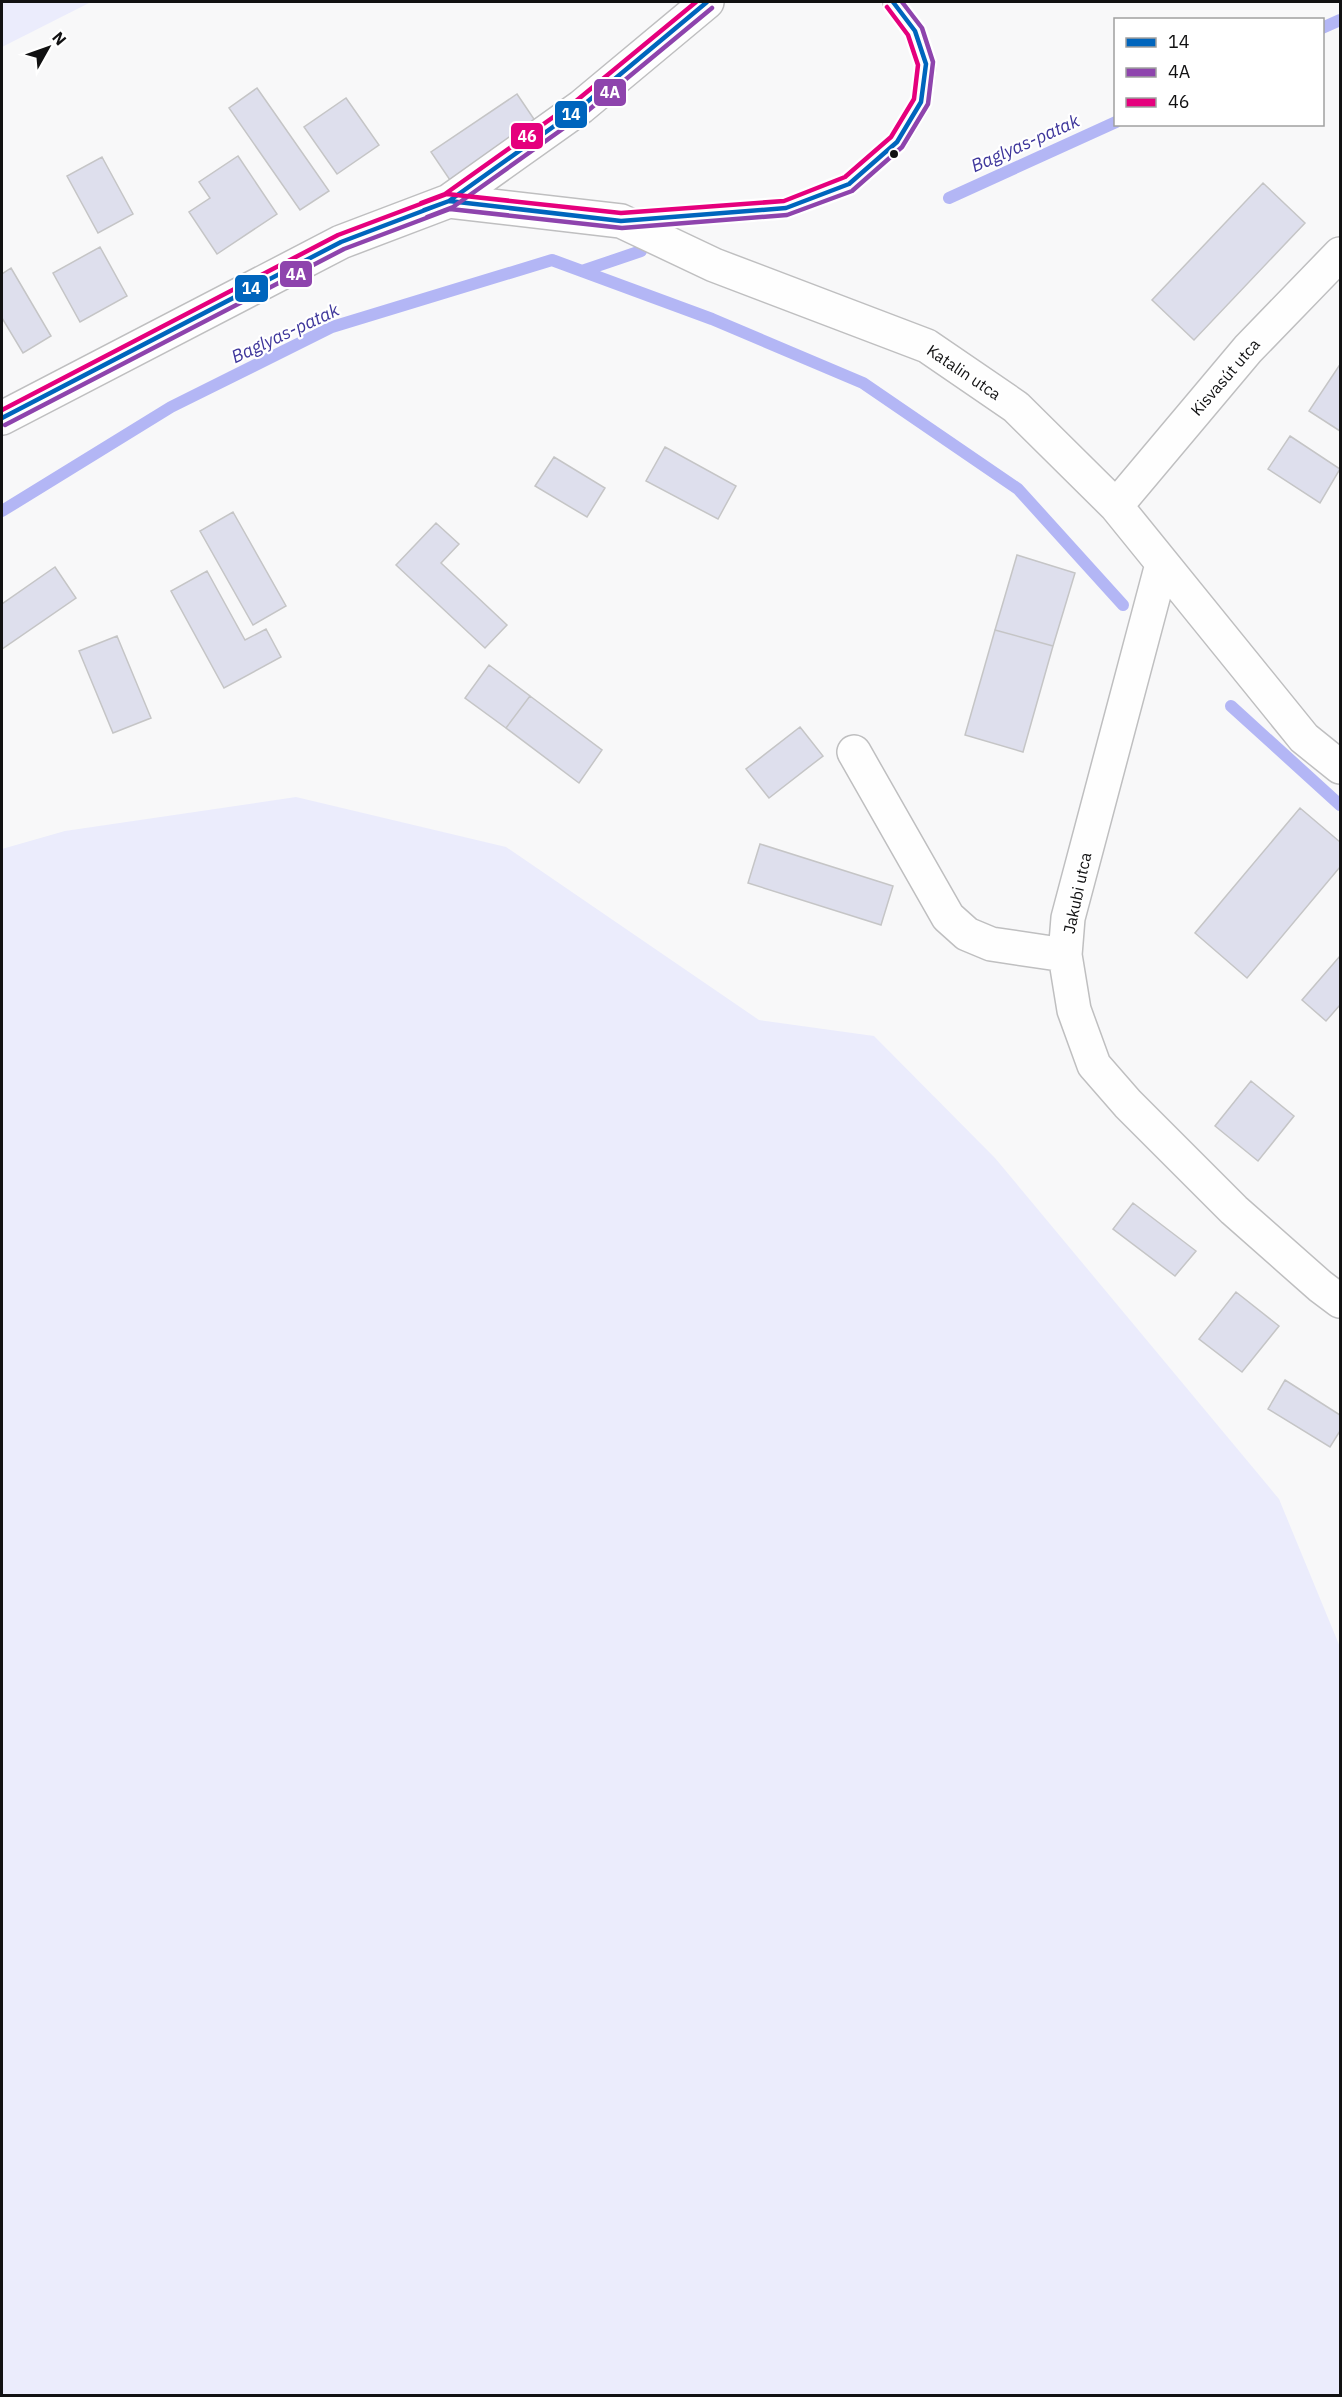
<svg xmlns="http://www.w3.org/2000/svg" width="1342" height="2397" font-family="'IBM Plex Sans',sans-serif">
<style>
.green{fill:#ebecfc}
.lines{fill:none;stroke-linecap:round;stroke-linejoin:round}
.stream{stroke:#b3b6f5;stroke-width:12}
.building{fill:#dedfed;stroke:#c5c5c6;stroke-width:1.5}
.lane-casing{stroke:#bfbfc0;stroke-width:22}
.street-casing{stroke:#bfbfc0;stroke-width:36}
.lane{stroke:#fefefe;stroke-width:20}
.street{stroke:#fefefe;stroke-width:33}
.bus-1-casing{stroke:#fff;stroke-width:9}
.bus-2-casing{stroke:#fff;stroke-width:9}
.bus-3-casing{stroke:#fff;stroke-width:9}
.bus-1{stroke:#0065bd;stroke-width:4.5}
.bus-2{stroke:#8e44ad;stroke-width:4.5}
.bus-3{stroke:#e5007d;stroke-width:4.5}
.bus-dot{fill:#111112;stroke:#fff;stroke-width:2}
.labels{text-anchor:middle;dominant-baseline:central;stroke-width:4.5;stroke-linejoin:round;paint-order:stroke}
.street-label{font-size:16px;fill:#111112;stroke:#fff}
.water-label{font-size:18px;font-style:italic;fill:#3e369b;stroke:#fff}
.line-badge{stroke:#fff;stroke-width:2}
.badge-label{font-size:16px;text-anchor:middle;font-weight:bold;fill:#fff}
</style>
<rect width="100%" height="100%" fill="#f8f8f9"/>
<path class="green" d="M 2,2 L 91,2 L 2,47 Z
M 296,797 L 506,847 L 759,1020 L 874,1036 L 995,1158 L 1279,1499 L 1340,1647 L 1340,2395 L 2,2395 L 2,849 L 65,831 Z"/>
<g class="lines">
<path class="stream" d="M 1322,28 L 1340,20
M 949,198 L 1116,122
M 582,271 L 641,251
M 2,511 L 171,407 L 332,327 L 552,260 L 712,319 L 863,383 L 1018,489 L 1123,605
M 1231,706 L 1340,805"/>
</g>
<path class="building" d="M 257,88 L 329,191 L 300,210 L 229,108 Z
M 517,94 L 538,125 L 452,183 L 431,152 Z
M 346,98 L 379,145 L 337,174 L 304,127 Z
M 238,156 L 277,214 L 217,254 L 189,212 L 210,198 L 199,182 Z
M 102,157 L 133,214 L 98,233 L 67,176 Z
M 1263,183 L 1305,223 L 1194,340 L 1152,300 Z
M 100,247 L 127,296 L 80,322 L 53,273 Z
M 11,268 L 51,336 L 23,353 L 2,318 L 2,274 Z
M 1339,366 L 1340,367 L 1340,431 L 1309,411 Z
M 1290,436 L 1340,469 L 1320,503 L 1268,469 Z
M 665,447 L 736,486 L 718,519 L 646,481 Z
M 554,457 L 605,488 L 587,517 L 535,486 Z
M 233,512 L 286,606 L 253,625 L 200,531 Z
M 436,523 L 459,544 L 441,563 L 507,625 L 485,648 L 396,565 Z
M 1017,555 L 1075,573 L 1053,646 L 995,630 Z
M 55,567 L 76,598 L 2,649 L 2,604 Z
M 207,571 L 245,640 L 266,629 L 281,657 L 224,688 L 171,591 Z
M 995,630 L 1053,646 L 1023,752 L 965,735 Z
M 117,636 L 151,718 L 113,733 L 79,651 Z
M 489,665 L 530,696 L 506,728 L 465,698 Z
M 530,696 L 602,750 L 579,783 L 506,728 Z
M 800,727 L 823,756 L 769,798 L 746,769 Z
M 1300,808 L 1340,842 L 1340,867 L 1247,978 L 1195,933 Z
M 760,844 L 893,886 L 881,925 L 748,883 Z
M 1340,956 L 1340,1005 L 1326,1021 L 1302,1000 Z
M 1251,1081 L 1294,1116 L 1258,1161 L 1215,1126 Z
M 1133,1203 L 1196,1251 L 1175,1276 L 1113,1229 Z
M 1236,1292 L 1279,1326 L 1242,1372 L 1199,1339 Z
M 1285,1380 L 1340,1415 L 1340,1431 L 1330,1447 L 1268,1409 Z"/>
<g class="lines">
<defs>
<path id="lane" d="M 627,220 L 786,208 L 849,184 L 897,142 L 921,102 L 926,64 L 915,31 L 893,2"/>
<path id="street" d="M 449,201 L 621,221 L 714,265 L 927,346 L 1016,407 L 1116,506 L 1304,738 L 1340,767
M 2,418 L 341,242 L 449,201 L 581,107 L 707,2
M 1116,506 L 1248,349 L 1340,254
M 1162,564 L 1068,918 L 1065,955 L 1074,1010 L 1094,1065 L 1128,1104 L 1234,1210 L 1320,1286 L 1340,1301
M 854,752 L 948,917 L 967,934 L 991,944 L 1065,955"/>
</defs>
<use href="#lane" class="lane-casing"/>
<use href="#street" class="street-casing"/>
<use href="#lane" class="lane"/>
<use href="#street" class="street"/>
<defs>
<path id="bus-1" d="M 424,210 L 449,201 L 581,107 L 707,2
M 2,418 L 341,242 L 449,201 L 621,221 L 786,208 L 849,184 L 897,142 L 921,102 L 926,64 L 915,31 L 893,2"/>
<path id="bus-2" d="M 427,217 L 453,207 L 585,113 L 712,8
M 5,425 L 344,249 L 450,209 L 622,228 L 787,215 L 852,191 L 902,147 L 928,104 L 933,62 L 922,28 L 902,2"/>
<path id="bus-3" d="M 421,203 L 445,194 L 576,101 L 696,2
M 2,410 L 338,235 L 447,194 L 621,213 L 784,201 L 845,177 L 891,137 L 914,99 L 918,65 L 908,35 L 887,7"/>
</defs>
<use href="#bus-1" class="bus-1-casing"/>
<use href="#bus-2" class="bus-2-casing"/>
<use href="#bus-3" class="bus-3-casing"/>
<use href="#bus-1" class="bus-1"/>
<use href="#bus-2" class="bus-2"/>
<use href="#bus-3" class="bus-3"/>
</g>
<circle class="bus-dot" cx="894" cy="154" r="5"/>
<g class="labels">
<g class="street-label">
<text transform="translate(964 372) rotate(34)">Katalin utca</text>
<text transform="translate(1225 377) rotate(-49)">Kisvasút utca</text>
<text transform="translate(1077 893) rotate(-78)">Jakubi utca</text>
</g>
<g class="water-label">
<text transform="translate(1025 143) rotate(-24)">Baglyas-patak</text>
<text transform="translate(285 333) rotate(-25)">Baglyas-patak</text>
</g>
</g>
<g class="line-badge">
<rect x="593" y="78" width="34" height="29" rx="6" fill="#8e44ad"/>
<rect x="554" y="100" width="34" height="29" rx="6" fill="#0065bd"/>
<rect x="510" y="122" width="34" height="28" rx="6" fill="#e5007d"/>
<rect x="279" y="260" width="34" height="28" rx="6" fill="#8e44ad"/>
<rect x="234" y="274" width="35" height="29" rx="6" fill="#0065bd"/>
</g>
<g class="badge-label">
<text x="610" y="98">4A</text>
<text x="571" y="120">14</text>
<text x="527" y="142">46</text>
<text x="296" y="280">4A</text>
<text x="251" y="294">14</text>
</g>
<rect width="1342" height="2397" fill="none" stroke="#111112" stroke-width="6"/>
<rect x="1114" y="18" width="210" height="108" fill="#ffffff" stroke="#a0a0a0" stroke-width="1.5"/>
<rect x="1126" y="38" width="30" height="9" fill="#0065bd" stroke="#a0a0a0" stroke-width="1.5"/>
<text x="1168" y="48" font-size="18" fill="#111112">14</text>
<rect x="1126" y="68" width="30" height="9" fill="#8e44ad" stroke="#a0a0a0" stroke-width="1.5"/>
<text x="1168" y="78" font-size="18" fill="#111112">4A</text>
<rect x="1126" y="98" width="30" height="9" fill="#e5007d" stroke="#a0a0a0" stroke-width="1.5"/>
<text x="1168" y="108" font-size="18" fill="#111112">46</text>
<g transform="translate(48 48) rotate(50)" stroke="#ffffff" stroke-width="4.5" paint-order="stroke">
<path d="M0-4.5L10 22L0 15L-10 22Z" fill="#111112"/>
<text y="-9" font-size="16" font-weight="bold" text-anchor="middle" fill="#111112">N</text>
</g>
</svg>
